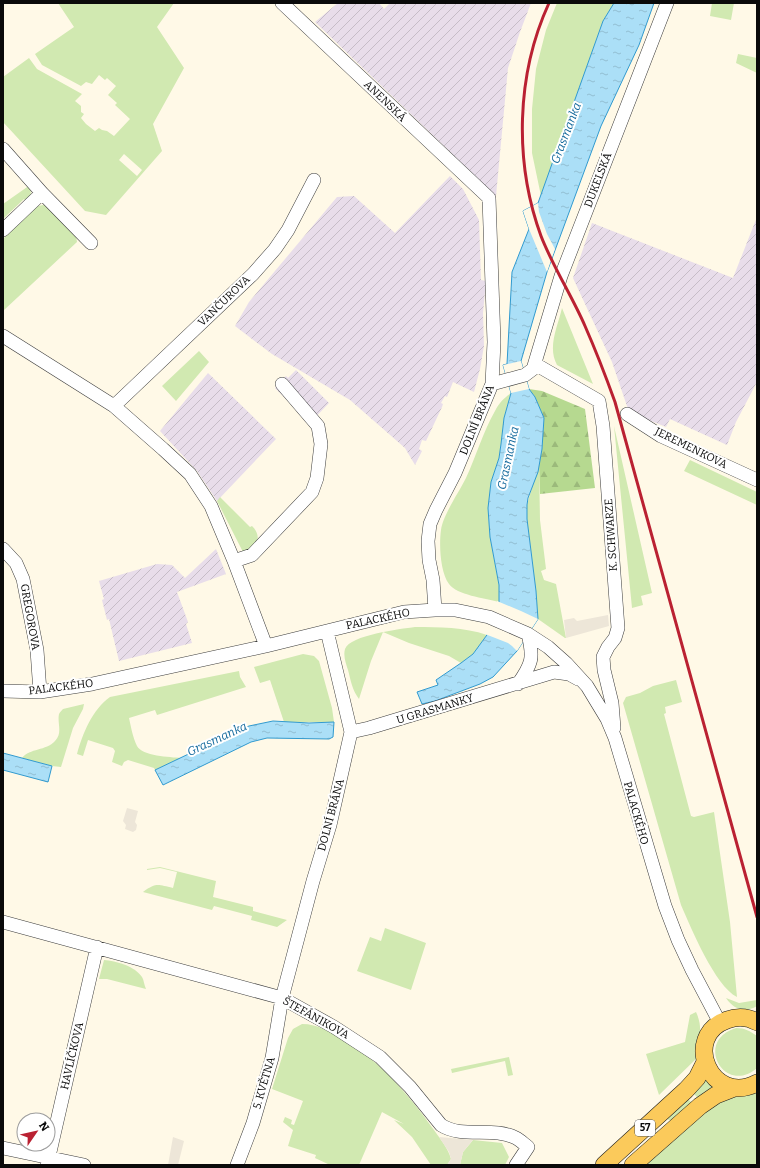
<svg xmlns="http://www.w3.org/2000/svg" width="760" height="1168" font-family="Bitter,serif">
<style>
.industrial{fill:url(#industrial-furrows)}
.green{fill:#d1e9b1;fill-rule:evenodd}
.forest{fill:url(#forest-firs)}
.plaza{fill:#ede6d8}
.water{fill:url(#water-ripples);stroke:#319acf}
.pier{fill:#fff9e7}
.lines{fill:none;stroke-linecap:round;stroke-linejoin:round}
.minor-casing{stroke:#3d3d3d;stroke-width:14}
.major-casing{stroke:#1b1b1b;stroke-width:18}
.minor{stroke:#fff;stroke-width:13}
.major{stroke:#fbca5b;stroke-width:17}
.rail{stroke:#ba2132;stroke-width:3}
.labels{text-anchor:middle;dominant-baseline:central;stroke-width:4;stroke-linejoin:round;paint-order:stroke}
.shield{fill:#fff;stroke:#545454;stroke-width:1}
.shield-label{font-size:10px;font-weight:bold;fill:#0a0a0a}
.street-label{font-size:11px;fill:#0a0a0a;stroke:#fff}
.water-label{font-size:12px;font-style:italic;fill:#13699c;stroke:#fff}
</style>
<defs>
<pattern id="industrial-furrows" width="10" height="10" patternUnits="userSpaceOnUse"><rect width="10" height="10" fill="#e8ddea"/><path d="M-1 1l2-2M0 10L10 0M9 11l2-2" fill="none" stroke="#c6bcc7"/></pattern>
<pattern id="forest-firs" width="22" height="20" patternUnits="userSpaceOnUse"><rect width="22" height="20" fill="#b6d990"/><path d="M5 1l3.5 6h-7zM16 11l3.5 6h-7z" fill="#9bb97b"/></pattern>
<pattern id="water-ripples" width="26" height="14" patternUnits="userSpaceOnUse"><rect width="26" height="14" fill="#abdff7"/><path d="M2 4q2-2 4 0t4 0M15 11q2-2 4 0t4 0" fill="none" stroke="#92bed2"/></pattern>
</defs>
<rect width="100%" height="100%" fill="#fff9e7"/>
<path class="industrial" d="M 338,3 L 379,3 L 384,9 L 390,3 L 531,3 L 520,32 L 508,68 L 496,196 L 315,22 Z
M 450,176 L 463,189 L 479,220 L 481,280 L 486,281 L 483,313 L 484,346 L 480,369 L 474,392 L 453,382 L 447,397 L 445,396 L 441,403 L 443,404 L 442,407 L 426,441 L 422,440 L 419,449 L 422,451 L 415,465 L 405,448 L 350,400 L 272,354 L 235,326 L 249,302 L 337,197 L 354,196 L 395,233 Z
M 757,217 L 757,382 L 736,422 L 727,445 L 670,419 L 666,427 L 629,412 L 612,362 L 573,278 L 592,223 L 733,278 Z
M 296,370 L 329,403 L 310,423 L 275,388 L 286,376 L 288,378 Z
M 208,373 L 276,439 L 217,501 L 197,471 L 160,431 Z
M 216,549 L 226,574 L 177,592 L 188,622 L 186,624 L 192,643 L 119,661 L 109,619 L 107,620 L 102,600 L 104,599 L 99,581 L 157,564 L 172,565 L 185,578 Z"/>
<path class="green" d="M 58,3 L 174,3 L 157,27 L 184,68 L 153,124 L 162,151 L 106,215 L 85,211 L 3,122 L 3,77 L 29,58 L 37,69 L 82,94 L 75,101 L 81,106 L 81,112 L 84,114 L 81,118 L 86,124 L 95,131 L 99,128 L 102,130 L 107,131 L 114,136 L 130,119 L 115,105 L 117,103 L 108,95 L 116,86 L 107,78 L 105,80 L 99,75 L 92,84 L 86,82 L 81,86 L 42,65 L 35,54 L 74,27 ZM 124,154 L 142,170 L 137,176 L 119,160 Z
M 557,3 L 614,3 L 603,21 L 541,196 L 532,153 L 532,109 L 536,69 L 546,30 Z
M 712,3 L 734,3 L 731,20 L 710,16 Z
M 738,54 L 757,58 L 757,73 L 736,63 Z
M 30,185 L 31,195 L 27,202 L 24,199 L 3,219 L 3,204 Z
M 43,205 L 49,206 L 76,236 L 77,242 L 3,311 L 3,239 L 38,206 Z
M 562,308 L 593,384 L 557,365 C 547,347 558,326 562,308 Z
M 199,351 L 209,362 L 176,401 L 162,386 Z
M 511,393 L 504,418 L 501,444 L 499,458 L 491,482 L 488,508 L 490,537 L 499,585 L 499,602 C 484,598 457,595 449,584 C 440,572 439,544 441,530 C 443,515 459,492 466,478 C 476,456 483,432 495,411 C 499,403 504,398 511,393 Z
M 614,426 L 652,593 L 641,596 L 643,605 L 632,608 Z
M 690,460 L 757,492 L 757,505 L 684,471 Z
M 539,463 L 540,520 L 546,569 L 541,571 L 544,580 L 556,584 L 566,638 L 565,638 L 538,619 L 536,591 L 527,519 L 527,505 Z
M 220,497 L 250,527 L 252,526 C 263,537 257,548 243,552 L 217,501 Z
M 415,627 C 439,627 464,627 487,635 L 473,654 L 461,663 L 449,656 L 409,643 L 383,632 L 371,661 L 359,699 C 352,690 351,681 348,670 C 346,664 343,656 345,649 C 350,635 400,629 415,627 Z
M 303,654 L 314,656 L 319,661 L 332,708 L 334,722 L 284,722 L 270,680 L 260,683 L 254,667 Z
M 239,671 L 240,677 L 246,687 L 157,715 L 155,710 L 129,718 C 131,727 133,738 137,746 C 142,756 170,757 181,758 L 155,770 L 154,768 L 128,760 L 124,762 L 122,766 L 112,762 L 115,751 L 113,748 L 88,740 L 83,756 L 77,754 C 83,733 92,710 110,697 Z
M 676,680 L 682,702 L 665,707 L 666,713 L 664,714 L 691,816 L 694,817 L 714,812 L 730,922 L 737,997 C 715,986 691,928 681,905 L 623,703 L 626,697 L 640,693 L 653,686 Z
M 84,704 L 83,709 L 73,728 L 61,767 L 52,766 L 22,758 C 30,748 46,751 55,741 C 63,733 57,723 59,714 C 60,712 62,710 63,709 Z
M 160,867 L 216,881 L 213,897 L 253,907 L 253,911 L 287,920 L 277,927 L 251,920 L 252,916 L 214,906 L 212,910 L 143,892 C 157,882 158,885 173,888 L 177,872 L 160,868 L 147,870 L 147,869 Z
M 385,928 L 426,943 L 411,990 L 357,971 L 370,937 L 381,941 Z
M 104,960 C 116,961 135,966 142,977 C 144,980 144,985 146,989 L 107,979 L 99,979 Z
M 726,998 L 739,1003 L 757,1000 L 757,1006 C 745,1013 734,1010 726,998 Z
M 696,1012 C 704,1029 698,1040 697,1058 L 659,1095 L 646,1054 L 685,1042 L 690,1015 Z
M 302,1024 C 318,1024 331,1032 344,1041 C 351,1046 359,1051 367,1056 C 391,1074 417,1106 434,1130 C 441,1140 448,1148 451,1159 L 447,1165 L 431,1165 L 412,1137 L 394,1120 L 404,1124 L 382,1112 L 359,1165 L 330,1165 L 315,1158 L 316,1155 L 288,1146 L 293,1130 L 283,1122 L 285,1117 L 292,1120 L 291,1124 L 294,1125 L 303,1101 L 272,1089 L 288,1038 L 293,1029 Z
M 736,1028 C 745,1028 750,1031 757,1036 L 757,1068 C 725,1096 693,1041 736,1028 Z
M 509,1057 L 513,1075 L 508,1076 L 505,1061 L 452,1073 L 451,1069 Z
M 705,1079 L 713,1087 L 699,1099 L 692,1092 Z
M 757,1090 L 757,1165 L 642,1165 L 722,1098 Z
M 686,1097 L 693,1104 L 671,1121 L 667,1119 Z
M 473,1140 L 502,1143 L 509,1157 L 505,1165 L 460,1165 L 463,1152 Z"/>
<path class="forest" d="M 529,389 L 542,391 L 585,409 L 595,488 L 540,494 L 539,463 L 542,449 L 544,418 L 535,397 Z"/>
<path class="plaza" d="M 608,615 L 609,626 L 566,638 L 564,620 L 574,618 L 577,621 Z
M 127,808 L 138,811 L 135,822 L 137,825 L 136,830 L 133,832 L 125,829 L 126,825 L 123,821 Z
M 173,1137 L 184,1141 L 178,1165 L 168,1165 Z
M 439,1137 L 473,1140 L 463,1152 L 460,1165 L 447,1165 L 451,1159 L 449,1152 Z"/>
<path class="water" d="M 614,3 L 654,3 L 639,45 L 601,126 L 547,272 L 521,361 L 529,389 L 535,397 L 544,418 L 542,449 L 538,472 L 528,498 L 527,505 L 527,519 L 536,591 L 538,619 L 517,651 L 493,677 L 480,684 L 435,701 L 422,704 L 417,692 L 438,685 L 436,680 L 461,663 L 473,654 L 492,628 L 499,602 L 499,585 L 490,537 L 488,508 L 491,482 L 499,458 L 501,444 L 504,418 L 511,393 L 503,365 L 507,364 L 512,272 L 529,229 L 523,211 L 538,203 L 603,21 Z
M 273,721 L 309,723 L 334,722 L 333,737 L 329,739 L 267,738 L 251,742 L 163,785 L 155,770 L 241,729 L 249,726 Z
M 3,753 L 52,766 L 48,782 L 3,770 Z"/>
<path class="pier" d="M 538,203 L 539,212 L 547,234 L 555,249 L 547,272 L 529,229 L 523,211 Z
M 521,361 L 529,389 L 511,393 L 503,365 Z
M 497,601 L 521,611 L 538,619 L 517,651 L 512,646 L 508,643 L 485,634 L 494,621 Z"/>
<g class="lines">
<defs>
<path id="minor" d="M 282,3 L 489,198 L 494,342 L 492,384 L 455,473 L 436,510 L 430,524 L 428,541 L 429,560 L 433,580 L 435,610
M 3,149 L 42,193 L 91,243
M 3,230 L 42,193
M 3,336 L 114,406 L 163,449 L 190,474 L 211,506 L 234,561 L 266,646
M 535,364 L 599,401 L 603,426 L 618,628 L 615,638 L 608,647 L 603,657 L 604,670 L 612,703 L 614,728
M 492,384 L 525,375 L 533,369 L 561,276 L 667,3
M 114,406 L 253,274 L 275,249 L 288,230 L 314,180
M 627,414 L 661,436 L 757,480
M 3,549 L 16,563 L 23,579 L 37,650 L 40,692
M 234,561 L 252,555 L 312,492 L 317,478 L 321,444 L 318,426 L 282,384
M 518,684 C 532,664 534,658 528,634
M 3,691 L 40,692 L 92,684 L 266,646 L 404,612 L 435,610 L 455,610 L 489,617 L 528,634 L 548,647 L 566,663 L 587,686 L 607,719 L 615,738 L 665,906 L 678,940 L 692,970 L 720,1023
M 351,732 L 369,728 L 554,672 L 569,674 L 578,679
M 3,922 L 282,998 L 334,1027 L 380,1057 L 410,1087 L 441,1125 C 462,1139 493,1126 516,1138 C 520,1140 524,1144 528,1147 L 516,1165
M 3,1148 L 84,1165
M 47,1165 L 97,947
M 237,1165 L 253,1123 L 272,1058 L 282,998 L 313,881 L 330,825 L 351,732 L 327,631"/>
<path id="major" d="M 757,1022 C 748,1017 738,1016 727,1020 C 681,1036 711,1107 757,1083
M 604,1165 L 686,1090 L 697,1078 L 705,1062
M 633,1165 L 700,1106 L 716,1095 L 734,1088"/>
</defs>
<use href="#minor" class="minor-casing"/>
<use href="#major" class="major-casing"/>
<use href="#minor" class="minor"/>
<use href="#major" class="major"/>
<path class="rail" d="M 549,3 C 516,75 514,162 541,236 C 553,267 572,296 585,326 C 596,351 606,377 615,402 L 757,917"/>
</g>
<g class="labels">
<rect class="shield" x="635" y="1120" width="20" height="16" rx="3"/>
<g class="shield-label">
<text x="645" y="1128">57</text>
</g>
<g class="street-label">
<text transform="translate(385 101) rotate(44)">ANENSKÁ</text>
<text transform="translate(598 180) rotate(-69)">DUKELSKÁ</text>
<text transform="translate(224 301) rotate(-44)">VANČUROVA</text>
<text transform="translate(477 420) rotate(-68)">DOLNÍ BRÁNA</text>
<text transform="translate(691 448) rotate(26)">JEREMENKOVA</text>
<text transform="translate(611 535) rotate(-94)">K. SCHWARZE</text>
<text transform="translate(30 617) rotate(80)">GREGOROVA</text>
<text transform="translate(378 619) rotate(-12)">PALACKÉHO</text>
<text transform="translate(61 687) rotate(-7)">PALACKÉHO</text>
<text transform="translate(435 709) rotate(-17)">U GRASMANKY</text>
<text transform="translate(636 813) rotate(74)">PALACKÉHO</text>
<text transform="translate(331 815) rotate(-75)">DOLNÍ BRÁNA</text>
<text transform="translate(316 1018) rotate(29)">ŠTEFÁNIKOVA</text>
<text transform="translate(72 1056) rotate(-77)">HAVLÍČKOVA</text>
<text transform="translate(264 1083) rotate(-74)">5. KVĚTNA</text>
</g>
<g class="water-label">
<text transform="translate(566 133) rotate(-69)">Grasmanka</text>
<text transform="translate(508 458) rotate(-78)">Grasmanka</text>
<text transform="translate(217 739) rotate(-25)">Grasmanka</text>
</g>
</g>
<rect width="760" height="1168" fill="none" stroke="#0a0a0a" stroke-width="8"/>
<g transform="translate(36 1132) rotate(56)"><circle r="19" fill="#ffffff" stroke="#9d9d9d"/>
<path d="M0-3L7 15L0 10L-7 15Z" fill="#ba2132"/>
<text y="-6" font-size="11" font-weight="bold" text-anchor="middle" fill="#0a0a0a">N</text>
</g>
</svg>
